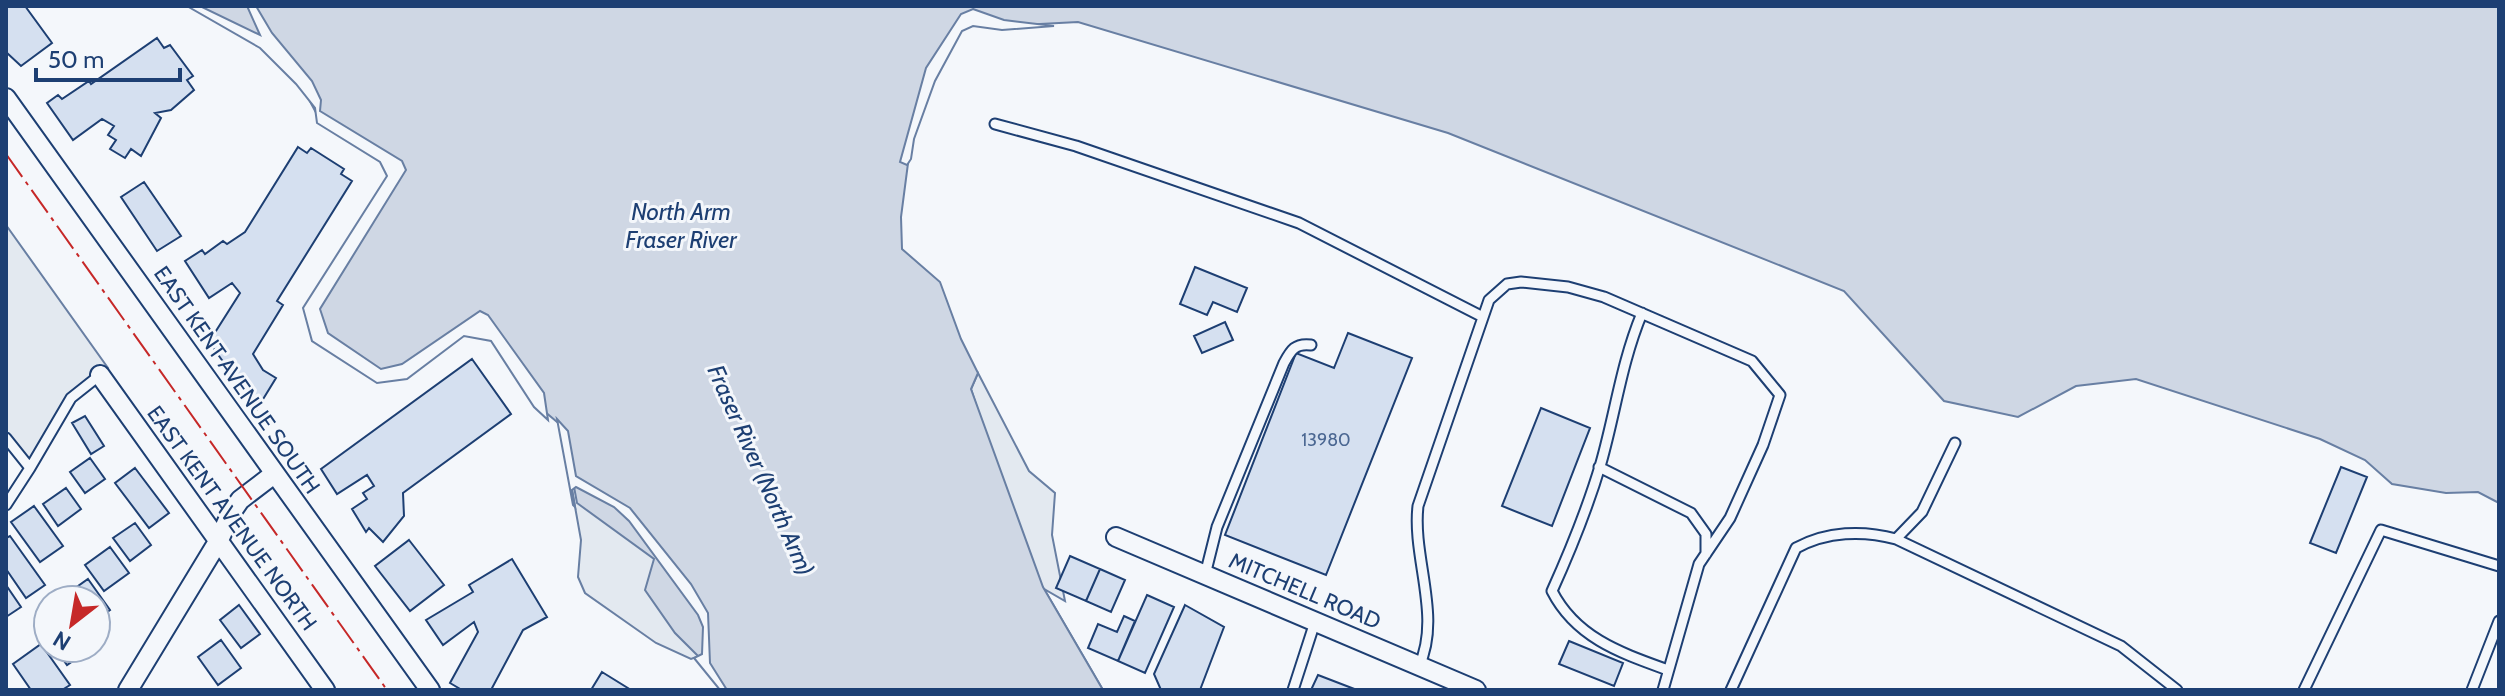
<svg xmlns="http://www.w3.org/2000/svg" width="2505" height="696" font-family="Cabin,sans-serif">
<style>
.green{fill:#e3e9f0;stroke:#687fa3;stroke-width:2}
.water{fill:#cfd7e4;stroke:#687fa3;stroke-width:2}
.pier{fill:#f4f7fb;stroke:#687fa3;stroke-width:2}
.building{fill:#d5e0f0;stroke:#1d3f73;stroke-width:2}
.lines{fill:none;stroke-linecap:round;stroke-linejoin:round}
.lane-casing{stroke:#1d3f73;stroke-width:13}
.street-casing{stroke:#1d3f73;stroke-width:22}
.lane{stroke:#f4f7fb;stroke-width:9}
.street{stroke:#f4f7fb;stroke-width:18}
.power{stroke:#c62828;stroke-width:2;stroke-dasharray:28 6 4 6;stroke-linecap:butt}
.labels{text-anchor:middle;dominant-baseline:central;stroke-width:6;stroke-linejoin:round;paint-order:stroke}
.number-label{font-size:18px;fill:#4b6792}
.street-label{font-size:22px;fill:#1d3f73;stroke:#f4f7fb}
.water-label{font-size:24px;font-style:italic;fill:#1d3f73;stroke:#f4f7fb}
</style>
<rect width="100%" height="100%" fill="#f4f7fb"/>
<path class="green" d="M 6,225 L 108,368 L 77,390 L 30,468 L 6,438 Z
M 978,373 L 1029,471 L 1055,493 L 1052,535 L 1065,601 L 1044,589 L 1103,690 L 1068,690 L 971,389 Z
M 576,486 L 663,565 L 702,655 L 691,659 L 656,643 L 585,593 L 578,577 L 581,540 L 572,490 Z"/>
<path class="water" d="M 191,6 L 2499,6 L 2499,503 L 2478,492 L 2446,493 L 2392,484 L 2365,460 L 2320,439 L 2136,379 L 2076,386 L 2018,417 L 1944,401 L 1844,291 L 1448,133 L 1078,22 L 1002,26 L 972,21 L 959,28 L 931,79 L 910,148 L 901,217 L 902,249 L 940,282 L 961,339 L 978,373 L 971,389 L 1043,587 L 1103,690 L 725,690 L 707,665 L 675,633 L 645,590 L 654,559 L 577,503 L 563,427 L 537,405 L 493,337 L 463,332 L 377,379 L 315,339 L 306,310 L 391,176 L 383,159 L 320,120 L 299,81 L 262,45 Z"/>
<path class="pier" d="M 187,6 L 200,6 L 260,35 L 247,6 L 256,6 L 272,33 L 312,81 L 321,100 L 320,111 L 402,161 L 406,170 L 320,309 L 328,333 L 381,369 L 402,364 L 480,311 L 488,315 L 544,393 L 548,420 L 534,407 L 491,341 L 464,336 L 407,379 L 377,383 L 312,341 L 303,308 L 387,176 L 380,162 L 317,123 L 315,108 L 296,84 L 260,48 Z
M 973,9 L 1004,20 L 1054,26 L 1002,30 L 973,26 L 962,31 L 935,81 L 914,139 L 911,159 L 907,165 L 900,162 L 926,68 L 961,14 Z
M 557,419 L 568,431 L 576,476 L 630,508 L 691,584 L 708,613 L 710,663 L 727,690 L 720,690 L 694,658 L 702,654 L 703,627 L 698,615 L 629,521 L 614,507 L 576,487 L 572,490 L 575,507 L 573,505 Z"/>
<path class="building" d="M 6,6 L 25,6 L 52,43 L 21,66 L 6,52 Z
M 157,38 L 164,48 L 170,45 L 193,76 L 187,80 L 194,90 L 171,110 L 155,113 L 161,118 L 141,156 L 131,149 L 125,158 L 110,149 L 116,140 L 108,135 L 114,126 L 102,119 L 73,140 L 47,103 L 58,95 L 62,99 L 89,81 L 91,84 Z
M 298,147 L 307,153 L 311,148 L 344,169 L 341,174 L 352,181 L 277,301 L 283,305 L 253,354 L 263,370 L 276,378 L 257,409 L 209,342 L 240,293 L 232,283 L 209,298 L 185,261 L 202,250 L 205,254 L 223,241 L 227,244 L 245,232 Z
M 144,182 L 181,236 L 157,251 L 121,197 Z
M 1195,267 L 1247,288 L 1237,312 L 1213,302 L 1207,315 L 1180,304 Z
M 1225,322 L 1233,340 L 1202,353 L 1194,336 Z
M 1348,333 L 1412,358 L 1326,575 L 1225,535 L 1296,353 L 1334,368 Z
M 472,359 L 511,414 L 403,493 L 404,516 L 383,542 L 369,528 L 366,532 L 352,509 L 367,499 L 363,493 L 374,486 L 367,475 L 337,494 L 321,469 Z
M 1541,408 L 1590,428 L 1552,526 L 1502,506 Z
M 85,416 L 104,446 L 91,454 L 72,423 Z
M 90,458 L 105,479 L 85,493 L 70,472 Z
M 2341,467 L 2367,477 L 2336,553 L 2310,543 Z
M 135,468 L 169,513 L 149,528 L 115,483 Z
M 66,488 L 81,509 L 58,526 L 43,504 Z
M 34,506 L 63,546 L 40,562 L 11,522 Z
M 135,523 L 151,545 L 130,561 L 113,538 Z
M 10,536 L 45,585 L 26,598 L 6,569 L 6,538 Z
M 409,540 L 444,585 L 410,611 L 375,566 Z
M 110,547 L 129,573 L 104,591 L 85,565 Z
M 1070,556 L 1100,569 L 1086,601 L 1056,588 Z
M 512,559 L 547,617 L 523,630 L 491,690 L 462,690 L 450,683 L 478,632 L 474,622 L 443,645 L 426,620 L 473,592 L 469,585 Z
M 1100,569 L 1125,580 L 1111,612 L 1086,601 Z
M 88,579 L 110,610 L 96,620 L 96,600 L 67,600 L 64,596 Z
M 6,585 L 21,607 L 6,617 Z
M 1147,595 L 1174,607 L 1145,673 L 1118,661 Z
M 239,605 L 260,634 L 241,648 L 220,620 Z
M 1185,605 L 1224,627 L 1200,690 L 1161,690 L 1154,674 Z
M 1124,616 L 1135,621 L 1118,661 L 1088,648 L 1098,624 L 1117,632 Z
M 221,640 L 241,668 L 218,685 L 198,657 Z
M 1569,641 L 1623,663 L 1614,686 L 1559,664 Z
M 41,644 L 70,685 L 62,690 L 31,690 L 13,664 Z
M 55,648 L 89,648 L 90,649 L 67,665 Z
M 602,672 L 631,690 L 591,690 Z
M 1318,675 L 1357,690 L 1311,690 Z"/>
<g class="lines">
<defs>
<path id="lane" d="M 995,124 L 1076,146 L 1299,223 L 1481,316
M 1642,313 C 1621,364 1616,410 1601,463 C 1588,507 1571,549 1552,591 C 1576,638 1621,653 1668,670
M 6,438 L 30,468 L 71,398 L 100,375
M 1599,467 L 1691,513 L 1706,534 L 1706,554
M 6,505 L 30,468
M 1896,539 L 1922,512 L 1955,443
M 1205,575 L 1217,527 L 1284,363 C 1291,350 1295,343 1311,345
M 1419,666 C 1442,616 1412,558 1418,506 L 1489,300 L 1507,284 L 1521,282 L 1568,287 L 1604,297 L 1752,361 L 1780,395 L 1763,445 L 1730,518 L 1699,564 L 1663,690
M 1293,690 L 1315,622
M 1731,690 L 1796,548 C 1827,531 1863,530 1896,539 L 2121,646 L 2177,690
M 2304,690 L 2381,530 L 2499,566
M 2472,690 L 2499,621"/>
<path id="street" d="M 6,98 L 430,690
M 100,375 L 325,690
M 1116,537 L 1476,690
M 128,690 L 219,540 L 231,513 L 240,500 L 274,474"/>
</defs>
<use href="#lane" class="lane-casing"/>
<use href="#street" class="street-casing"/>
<use href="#lane" class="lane"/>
<use href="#street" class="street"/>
<path class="power" d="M 6,154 L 387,690"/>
</g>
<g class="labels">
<g class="number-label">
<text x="1326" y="440">13980</text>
</g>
<g class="street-label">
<text transform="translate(237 380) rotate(55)">EAST KENT AVENUE SOUTH</text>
<text transform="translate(232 518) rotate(54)">EAST KENT AVENUE NORTH</text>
<text transform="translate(1305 591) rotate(23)">MITCHELL ROAD</text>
</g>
<g class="water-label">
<text x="681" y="211">North Arm<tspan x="681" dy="28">Fraser River</tspan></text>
<text transform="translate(761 470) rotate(66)">Fraser River (North Arm)</text>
</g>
</g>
<rect width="2505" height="696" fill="none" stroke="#1d3f73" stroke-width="16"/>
<g transform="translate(72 624) rotate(211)"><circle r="38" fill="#f4f7fb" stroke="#9eadc5" stroke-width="2"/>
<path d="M0-6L14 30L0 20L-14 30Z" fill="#c62828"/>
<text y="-12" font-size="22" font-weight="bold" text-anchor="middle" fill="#1d3f73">N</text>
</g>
<path d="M36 68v12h144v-12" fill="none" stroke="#1d3f73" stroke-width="4"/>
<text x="48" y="68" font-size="24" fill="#1d3f73" stroke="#f4f7fb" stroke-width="6" paint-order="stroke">50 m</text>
</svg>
